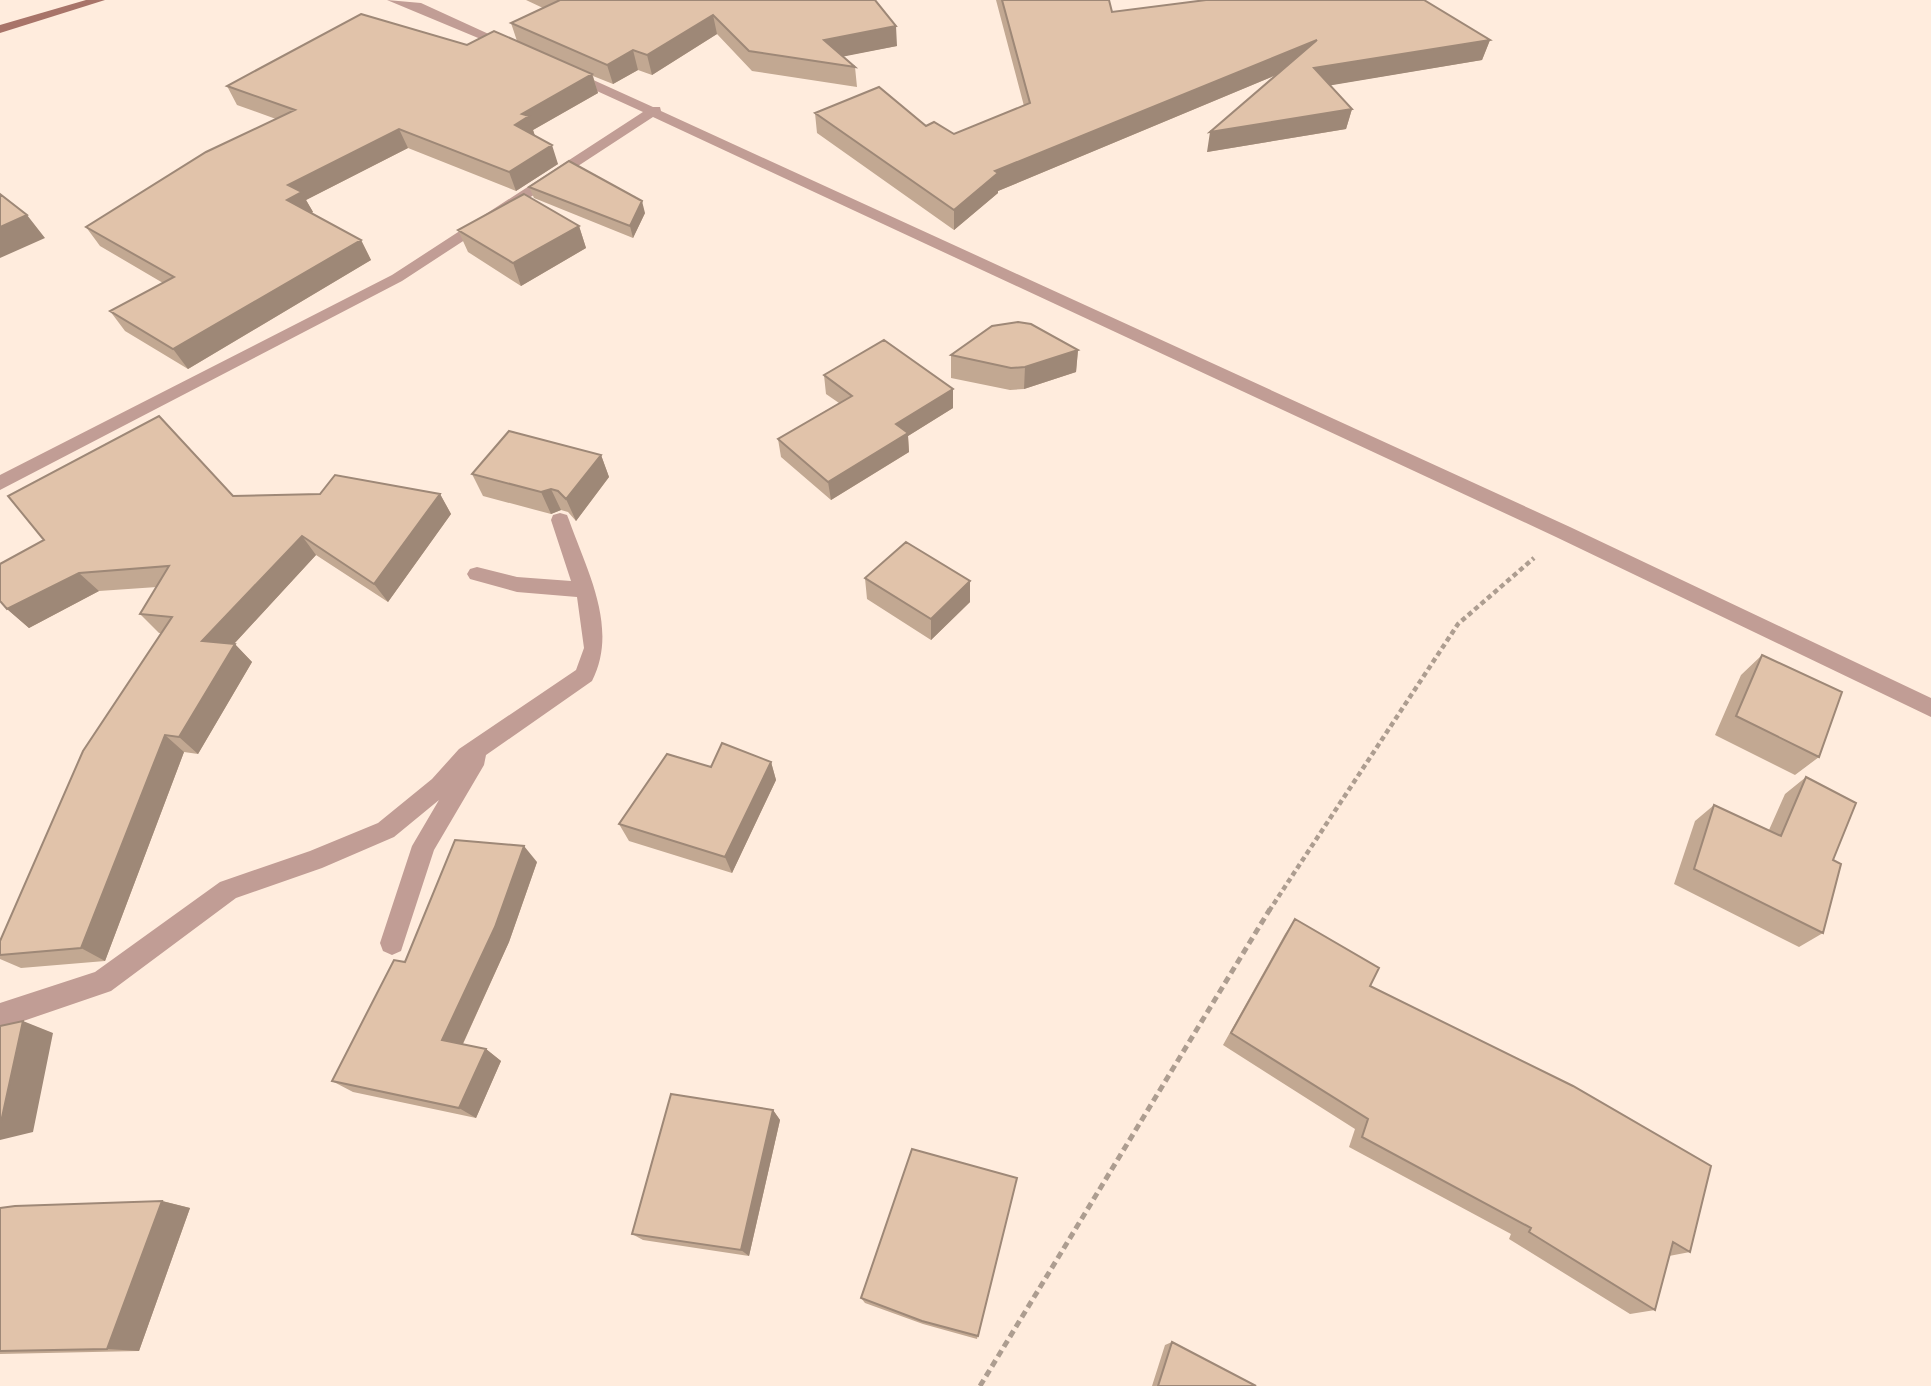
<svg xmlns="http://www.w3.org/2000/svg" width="1931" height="1386" font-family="'DM Sans',sans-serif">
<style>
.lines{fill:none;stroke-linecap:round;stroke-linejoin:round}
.path-far1{stroke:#ad9d90;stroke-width:4.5;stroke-dasharray:5 3.5;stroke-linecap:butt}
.path{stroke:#ad9d90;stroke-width:5;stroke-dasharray:7 4.5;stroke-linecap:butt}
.street{fill:#c19d95;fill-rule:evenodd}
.secondary{fill:#a87469;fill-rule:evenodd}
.wall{fill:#c2a892}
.shaded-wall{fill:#9e8877}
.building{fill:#e1c3aa;stroke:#9e8877;stroke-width:2}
</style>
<rect width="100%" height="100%" fill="#ffecdd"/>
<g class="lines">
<path class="path-far1" d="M 1269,911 L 1458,624 L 1534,558"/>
<path class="path" d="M 980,1386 L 1270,909"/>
<path class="street" d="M 387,0 L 421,3 L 517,47 L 511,51 L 507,50 Z
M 569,69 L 653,107 L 660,107 L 661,111 L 1570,527 L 1931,698 L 1931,717 L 1556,537 L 653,117 L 402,281 L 0,490 L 0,475 L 392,275 L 643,112 L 564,76 L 564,70 Z
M 560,513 L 567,515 L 569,520 C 587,571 619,628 592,681 L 486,755 L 484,765 L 434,850 L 401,951 L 392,955 L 383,951 L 380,943 L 412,846 L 439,800 L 394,837 L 322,868 L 236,898 L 111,991 L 0,1029 L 0,1003 L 95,972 L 220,882 L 310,851 L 378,823 L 432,779 L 459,749 L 576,670 L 584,648 L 577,597 L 517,592 L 470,579 L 467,574 L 470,569 L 477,567 L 517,577 L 571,581 L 551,520 L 553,515 Z"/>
<path class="secondary" d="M 86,0 L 105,0 L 0,33 L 0,25 Z"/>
</g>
<path class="wall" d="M 526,0 L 875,0 L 897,46 L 843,56 L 855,67 L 857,87 L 752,71 L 717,34 L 652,75 L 638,70 L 613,84 L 593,76 L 598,93 L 533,130 L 535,136 L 558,164 L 516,191 L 408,148 L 306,200 L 313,212 L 311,213 L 361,240 L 371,260 L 188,369 L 125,331 L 110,311 L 163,283 L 100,246 L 86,227 L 276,119 L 237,105 L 227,86 L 467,45 L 517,41 L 511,23 L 543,8 Z
M 996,0 L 1109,0 L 1112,12 L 1490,40 L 1482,60 L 1330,85 L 1352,109 L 1346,129 L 1207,152 L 1276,75 L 998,191 L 998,193 L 954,230 L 817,133 L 815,113 L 926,126 L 954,134 L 1024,106 Z
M 529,187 L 645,213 L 633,238 L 534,198 Z
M 579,226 L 586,248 L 521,286 L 468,252 L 458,230 Z
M 1078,350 L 1076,372 L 1024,389 L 1010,390 L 951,378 L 951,355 Z
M 824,375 L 953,408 L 908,436 L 909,452 L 831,500 L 781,457 L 778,439 L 839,403 L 826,394 Z
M 601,455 L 609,477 L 576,521 L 568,512 L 561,510 L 551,514 L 483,496 L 472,474 Z
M 440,494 L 451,514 L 388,602 L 316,555 L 234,644 L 252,662 L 198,754 L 184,752 L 105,961 L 21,968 L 0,959 L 0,941 L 161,633 L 159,633 L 140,614 L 157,587 L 99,591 L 29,628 L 7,609 L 233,496 Z
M 865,578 L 970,581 L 970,602 L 931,640 L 867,599 Z
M 1762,655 L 1819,757 L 1795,775 L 1715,735 L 1741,675 Z
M 771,762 L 776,780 L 732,873 L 629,841 L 619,824 L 711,767 Z
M 1806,777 L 1833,860 L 1823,933 L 1799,947 L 1674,884 L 1695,821 L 1714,805 L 1769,830 L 1785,794 Z
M 537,862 L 509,942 L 463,1044 L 486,1049 L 501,1061 L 476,1118 L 353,1092 L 332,1081 L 405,962 Z
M 1295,919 L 1370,986 L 1690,1252 L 1669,1256 L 1655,1310 L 1630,1314 L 1509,1239 L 1511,1234 L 1349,1147 L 1355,1129 L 1223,1045 L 1285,934 Z
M 773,1110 L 780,1120 L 749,1256 L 643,1240 L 632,1234 Z
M 1017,1178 L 977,1339 L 923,1324 L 865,1303 L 861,1298 Z
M 162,1201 L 190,1208 L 139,1351 L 0,1354 L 0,1208 Z
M 1172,1342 L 1256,1386 L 1152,1386 L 1165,1345 Z"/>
<path class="shaded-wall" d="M 713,15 L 717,34 L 652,75 L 647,55 Z
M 896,26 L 897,46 L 826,60 L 824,40 Z
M 1317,40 L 1312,60 L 998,191 L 998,193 L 954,230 L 954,210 L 995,171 Z
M 1490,40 L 1482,60 L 1309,89 L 1314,68 Z
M 633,50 L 638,70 L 613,84 L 607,65 Z
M 592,74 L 598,93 L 533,130 L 535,136 L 515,125 L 522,114 Z
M 1352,109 L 1346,129 L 1207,152 L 1210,132 Z
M 399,129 L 408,148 L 306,200 L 313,212 L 298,220 L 287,200 L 288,185 Z
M 552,145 L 558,164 L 516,191 L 509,172 Z
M 642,201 L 645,213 L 633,238 L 630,226 Z
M 27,215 L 45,238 L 0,258 L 0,227 Z
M 579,226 L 586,248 L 521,286 L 513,263 Z
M 361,240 L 371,260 L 188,369 L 173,349 Z
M 1078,350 L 1076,372 L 1024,389 L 1025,367 Z
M 953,389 L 953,408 L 908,436 L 909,452 L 831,500 L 828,482 L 896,424 Z
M 601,455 L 609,477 L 576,521 L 566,499 Z
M 551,489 L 561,510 L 551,514 L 541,492 Z
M 440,494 L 451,514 L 388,602 L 374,584 Z
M 302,536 L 316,555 L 220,659 L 202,641 Z
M 79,573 L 99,591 L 29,628 L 7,609 Z
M 970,581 L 970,602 L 931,640 L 931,619 Z
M 235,644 L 252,662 L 198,754 L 179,737 Z
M 165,735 L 184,752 L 105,961 L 81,948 Z
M 771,762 L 776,780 L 732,873 L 725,857 Z
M 524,846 L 537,862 L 509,942 L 459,1052 L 442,1040 Z
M 23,1021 L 53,1033 L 33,1132 L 0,1140 L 0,1122 Z
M 486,1049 L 501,1061 L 476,1118 L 459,1108 Z
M 773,1110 L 780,1120 L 749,1256 L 741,1250 Z
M 162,1201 L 190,1208 L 139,1351 L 107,1349 Z"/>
<path class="building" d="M 560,0 L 875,0 L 896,26 L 824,40 L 855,67 L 749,51 L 713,15 L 647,55 L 633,50 L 607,65 L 511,23 Z
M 1002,0 L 1109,0 L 1112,12 L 1206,0 L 1424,0 L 1490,40 L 1314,68 L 1352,109 L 1210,132 L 1317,40 L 995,171 L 998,173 L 954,210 L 815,113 L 879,87 L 926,126 L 934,122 L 954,134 L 1030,103 Z
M 361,14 L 467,45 L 494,31 L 592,74 L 522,114 L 529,116 L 515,125 L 552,145 L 509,172 L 399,129 L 288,185 L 302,192 L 287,200 L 361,240 L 173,349 L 110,311 L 174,277 L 86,227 L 206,152 L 295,110 L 227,86 Z
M 569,161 L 642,201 L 630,226 L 529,187 Z
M 0,194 L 27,215 L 0,227 Z
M 524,194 L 579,226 L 513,263 L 458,230 Z
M 1018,322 L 1031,324 L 1078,350 L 1025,367 L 1011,368 L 951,355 L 992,326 Z
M 884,340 L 953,389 L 896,424 L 908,433 L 828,482 L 778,439 L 852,396 L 824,375 Z
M 159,416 L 233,496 L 320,494 L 335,475 L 440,494 L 374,584 L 302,536 L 202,641 L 235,644 L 179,737 L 165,735 L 81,948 L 0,955 L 0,941 L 83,751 L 172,617 L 140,614 L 169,566 L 79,573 L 7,609 L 0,601 L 0,564 L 44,540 L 8,496 Z
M 509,431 L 601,455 L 566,499 L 558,491 L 551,489 L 541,492 L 472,474 Z
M 906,542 L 970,581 L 931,619 L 865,578 Z
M 1762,655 L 1842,692 L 1819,757 L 1736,716 Z
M 722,743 L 771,762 L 725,857 L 619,824 L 667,754 L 711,767 Z
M 1806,777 L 1856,803 L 1833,860 L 1841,864 L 1823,933 L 1694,869 L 1714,805 L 1781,836 Z
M 455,840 L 524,846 L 495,927 L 442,1040 L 486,1049 L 459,1108 L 332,1081 L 394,960 L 405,962 Z
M 1295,919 L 1379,968 L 1370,986 L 1573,1086 L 1711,1166 L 1690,1252 L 1673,1242 L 1655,1310 L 1529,1232 L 1531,1228 L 1362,1137 L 1368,1119 L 1231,1033 Z
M 23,1021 L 1,1122 L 0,1122 L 0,1026 Z
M 671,1094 L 773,1110 L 741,1250 L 632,1234 Z
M 912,1149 L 1017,1178 L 978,1336 L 922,1321 L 861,1298 Z
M 162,1201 L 107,1349 L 0,1351 L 0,1208 L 15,1206 Z
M 1172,1342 L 1256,1386 L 1158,1386 Z"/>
</svg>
